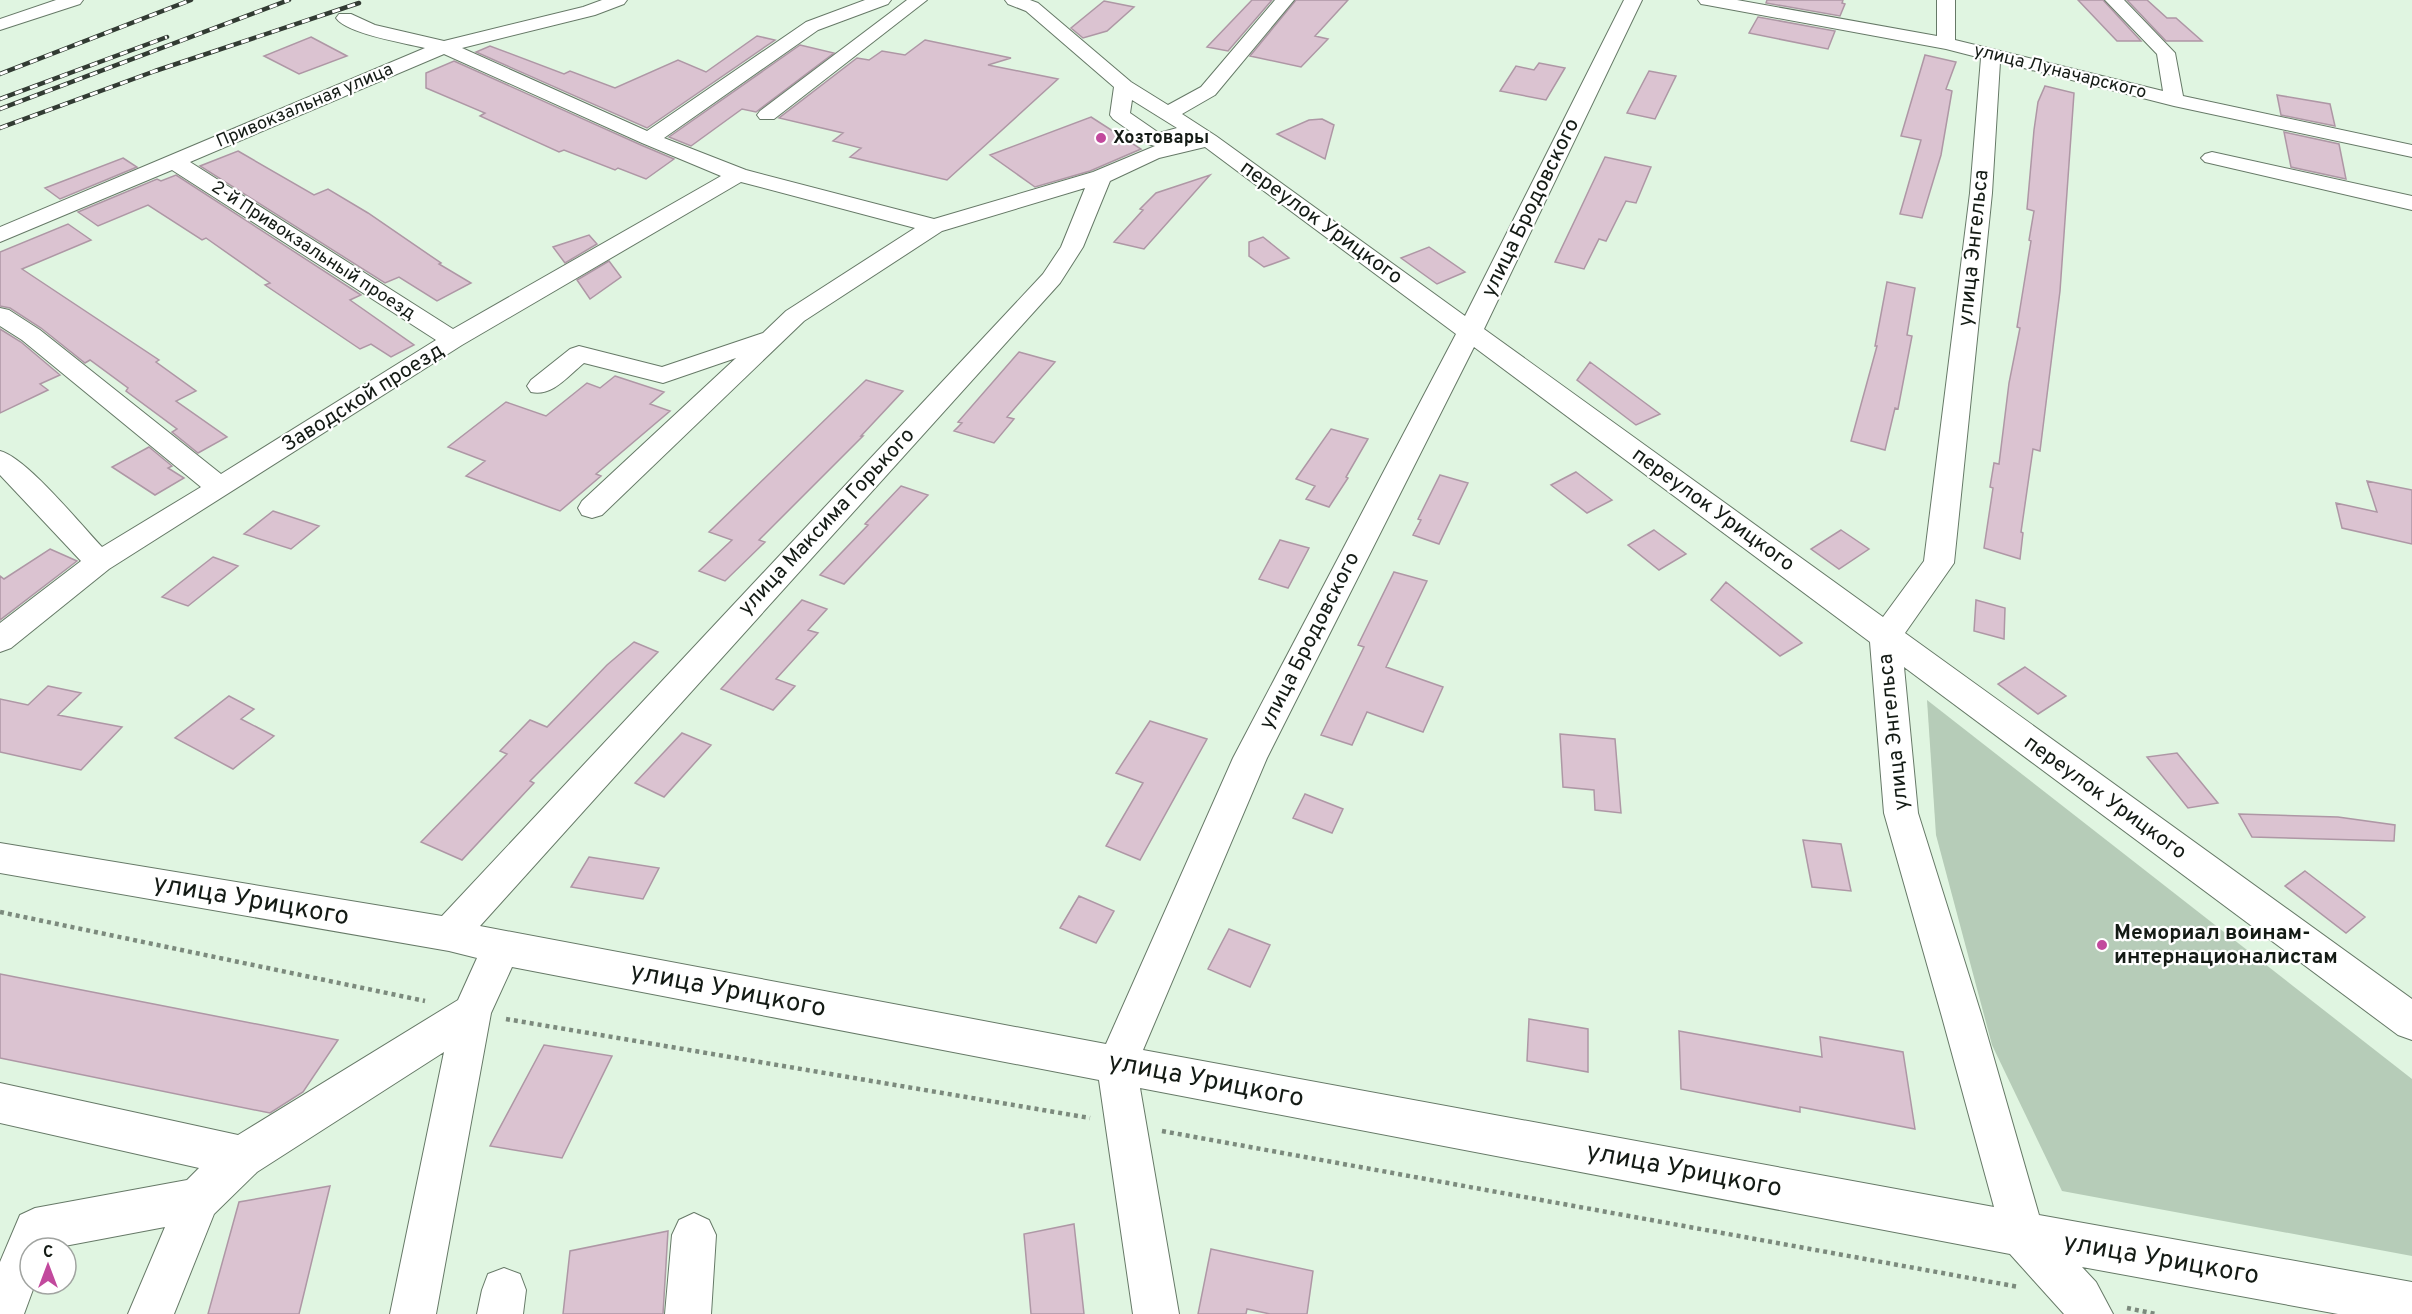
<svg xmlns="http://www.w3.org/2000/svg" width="2412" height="1314" font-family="Overpass,sans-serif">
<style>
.green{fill:#b6ccb8}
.building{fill:#dbc3d1;stroke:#ae97a5;stroke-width:1.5}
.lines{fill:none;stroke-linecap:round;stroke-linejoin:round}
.minor-casing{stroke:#667967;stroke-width:2}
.path{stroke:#7c8a7d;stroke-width:4.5;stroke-dasharray:4 4;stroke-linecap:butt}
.minor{fill:#fff;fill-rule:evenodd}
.rail-casing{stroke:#323b33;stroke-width:4.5}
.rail{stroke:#fff;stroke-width:3;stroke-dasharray:8;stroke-linecap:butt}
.poi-dot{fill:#c2499d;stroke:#fff;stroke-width:2}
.labels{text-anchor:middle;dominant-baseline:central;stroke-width:4.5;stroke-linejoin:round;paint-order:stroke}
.far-street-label{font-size:18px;fill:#141b15;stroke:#fff}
.far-poi-label{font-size:18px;font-weight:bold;fill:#141b15;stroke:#fff;text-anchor:start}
.street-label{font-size:21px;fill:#141b15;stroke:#fff}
.poi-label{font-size:21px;font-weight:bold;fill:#141b15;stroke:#fff;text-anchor:start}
.near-street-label{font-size:26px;fill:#141b15;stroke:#fff}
</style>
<rect width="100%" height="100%" fill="#e0f5e1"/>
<path class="green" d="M 1927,700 L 2412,1079 L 2412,1256 L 2062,1191 L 1992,1045 L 1936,835 Z"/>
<path class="building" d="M 1252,0 L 1272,0 L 1228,51 L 1207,47 Z
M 1296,0 L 1348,0 L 1315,36 L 1328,39 L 1301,67 L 1250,56 Z
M 1767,0 L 1843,0 L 1842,3 L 1845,4 L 1840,16 L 1766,3 Z
M 2078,0 L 2103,0 L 2141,41 L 2117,41 Z
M 2127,0 L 2147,0 L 2167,18 L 2176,18 L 2202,41 L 2166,41 Z
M 1104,1 L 1134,7 L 1107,31 L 1083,38 L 1071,28 Z
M 1758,17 L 1835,31 L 1828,49 L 1749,33 Z
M 757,36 L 775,40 L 647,128 L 476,52 L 490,46 L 564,74 L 570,71 L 615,88 L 678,60 L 706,72 Z
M 311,37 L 347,56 L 299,74 L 264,56 Z
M 925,40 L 1011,58 L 988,65 L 1058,79 L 947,180 L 850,157 L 861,148 L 833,141 L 843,133 L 779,118 L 857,58 L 869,60 L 882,51 L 905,55 Z
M 800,45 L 834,53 L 756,112 L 742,109 L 691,146 L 669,137 Z
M 1925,55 L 1956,62 L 1946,89 L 1952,91 L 1941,155 L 1922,218 L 1900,214 L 1921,140 L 1901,136 Z
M 454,61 L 641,145 L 674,159 L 646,179 L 618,168 L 615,170 L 564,150 L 559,152 L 480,116 L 485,113 L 426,88 L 426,73 Z
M 1539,63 L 1565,68 L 1546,100 L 1500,91 L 1516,66 L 1534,70 Z
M 1649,71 L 1676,76 L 1655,119 L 1627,113 Z
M 2045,86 L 2074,93 L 2060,291 L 2040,451 L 2033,449 L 2021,532 L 2023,533 L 2020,559 L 1984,548 L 1993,488 L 1990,487 L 1994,463 L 1999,464 L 2009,383 L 2020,328 L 2017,327 L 2031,241 L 2029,240 L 2034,211 L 2027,209 L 2034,130 L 2038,102 Z
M 2277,95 L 2330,104 L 2335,126 L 2281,115 Z
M 1091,117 L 1141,149 L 1090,171 L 1035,187 L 990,155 Z
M 1322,119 L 1334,125 L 1325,159 L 1277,134 L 1309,120 Z
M 2284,132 L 2339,144 L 2346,179 L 2291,167 Z
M 238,151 L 314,195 L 328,189 L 368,213 L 441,263 L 439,264 L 471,283 L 437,301 L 399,277 L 385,283 L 200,166 Z
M 1605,157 L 1651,167 L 1636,203 L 1626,201 L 1606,241 L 1599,239 L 1584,269 L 1555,262 Z
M 123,158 L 137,167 L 60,199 L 45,188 Z
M 176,175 L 361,295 L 350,300 L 414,345 L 391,357 L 371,344 L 360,349 L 265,285 L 270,283 L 206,238 L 202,240 L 148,205 L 98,226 L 78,212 L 157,179 L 161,181 Z
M 1210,175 L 1144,249 L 1114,242 L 1143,210 L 1140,209 L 1156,193 Z
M 68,224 L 91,240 L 22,269 L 159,360 L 156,362 L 196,391 L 176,401 L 227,437 L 198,453 L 172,432 L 177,429 L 126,391 L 128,388 L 90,360 L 85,363 L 41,328 L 10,308 L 0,306 L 0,252 Z
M 589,235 L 597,244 L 565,263 L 553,247 Z
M 1263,237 L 1289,258 L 1264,267 L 1249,256 L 1249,242 Z
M 1429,247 L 1465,272 L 1437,284 L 1401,258 Z
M 609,261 L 621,277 L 590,299 L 577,280 Z
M 1887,282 L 1915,288 L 1907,335 L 1912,336 L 1898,409 L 1895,408 L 1885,450 L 1851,441 L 1877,346 L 1875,346 Z
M 0,329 L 21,342 L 60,375 L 40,384 L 48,390 L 0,413 Z
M 1019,352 L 1055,362 L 1007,417 L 1014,419 L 994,443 L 954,431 L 962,423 L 958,422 Z
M 1590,362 L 1660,414 L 1636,425 L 1577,380 Z
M 615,376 L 664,392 L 650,404 L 670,411 L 596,474 L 601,476 L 560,511 L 466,476 L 485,461 L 448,447 L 506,402 L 546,416 L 587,383 L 600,388 Z
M 866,380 L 903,391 L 861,436 L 863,436 L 759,540 L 765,542 L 725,581 L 699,571 L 732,540 L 709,532 Z
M 1331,429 L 1368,439 L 1346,477 L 1348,478 L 1329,507 L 1306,499 L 1315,486 L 1296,479 Z
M 149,447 L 172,466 L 168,468 L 184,478 L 155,495 L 112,467 Z
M 1576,472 L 1612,500 L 1587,513 L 1551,485 Z
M 1440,475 L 1468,483 L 1439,544 L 1413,535 L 1421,520 L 1418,519 Z
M 2367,481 L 2412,490 L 2412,544 L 2342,528 L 2336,503 L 2377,512 Z
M 901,486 L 928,495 L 844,584 L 820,575 L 868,525 L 865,524 Z
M 273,511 L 319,526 L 291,549 L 244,534 Z
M 1654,530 L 1686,554 L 1659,570 L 1628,545 Z
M 1841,530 L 1869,549 L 1839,569 L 1811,549 Z
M 1280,540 L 1309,548 L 1288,588 L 1259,579 Z
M 50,549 L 77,561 L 0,620 L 0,576 L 4,579 Z
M 213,557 L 238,566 L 188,606 L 162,597 Z
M 1394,572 L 1427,581 L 1386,667 L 1443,687 L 1423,732 L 1367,712 L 1352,745 L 1321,735 L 1364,647 L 1358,645 Z
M 1726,582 L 1802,643 L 1780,656 L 1711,600 Z
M 802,600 L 827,609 L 808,630 L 818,633 L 776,679 L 795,686 L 773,710 L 721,689 Z
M 1976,600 L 2005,608 L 2004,639 L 1974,631 Z
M 634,642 L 658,652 L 530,781 L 534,783 L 462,860 L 421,842 L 507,754 L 500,751 L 530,720 L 547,727 L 607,665 Z
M 2025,667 L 2066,696 L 2038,714 L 1998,684 Z
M 48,686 L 81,693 L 58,715 L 122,727 L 81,770 L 0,752 L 0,699 L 28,705 Z
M 229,696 L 254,709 L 241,719 L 274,736 L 233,769 L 175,738 Z
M 1150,721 L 1207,739 L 1140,860 L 1106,846 L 1143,783 L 1116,773 Z
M 682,733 L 711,745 L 664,797 L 635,783 Z
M 1560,734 L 1615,739 L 1621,813 L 1595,810 L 1594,790 L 1563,787 Z
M 2177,753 L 2218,803 L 2188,808 L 2147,757 Z
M 1305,794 L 1343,809 L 1332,833 L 1293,818 Z
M 2239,814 L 2338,817 L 2395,825 L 2394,841 L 2252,837 Z
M 1803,840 L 1841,844 L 1851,891 L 1812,887 Z
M 589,857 L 659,868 L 643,899 L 571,887 Z
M 2305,871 L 2365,917 L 2346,933 L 2285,886 Z
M 1079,896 L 1114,911 L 1096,943 L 1060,928 Z
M 1229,929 L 1270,945 L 1250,987 L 1208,969 Z
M 0,974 L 338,1040 L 303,1092 L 270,1113 L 0,1058 Z
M 1529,1019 L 1588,1029 L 1588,1072 L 1527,1061 Z
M 1679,1031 L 1822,1057 L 1820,1037 L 1903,1052 L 1915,1129 L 1800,1107 L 1800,1112 L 1681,1089 Z
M 544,1045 L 612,1056 L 562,1158 L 490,1146 Z
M 330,1186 L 299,1314 L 208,1314 L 239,1202 Z
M 1074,1224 L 1084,1314 L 1031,1314 L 1024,1234 Z
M 668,1231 L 663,1314 L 563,1314 L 570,1251 Z
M 1211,1249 L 1313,1271 L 1307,1314 L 1270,1314 L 1247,1309 L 1246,1314 L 1198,1314 Z"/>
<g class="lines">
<defs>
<path id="minor" d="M 56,0 L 83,0 L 80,4 L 0,30 L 0,19 Z
M 602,0 L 627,0 L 624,4 L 595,15 L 462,48 L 647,131 L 806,22 L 865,0 L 891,0 L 888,4 L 818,30 L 664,138 L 746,170 L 934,219 L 1093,172 L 1155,146 L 1148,144 L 1113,119 L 1110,115 L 1114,87 L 1026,11 L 1008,4 L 1005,0 L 1030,0 L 1038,3 L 1131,82 L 1168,105 L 1201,87 L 1275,0 L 1294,0 L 1215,95 L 1182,114 L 1216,136 L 1465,316 L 1624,0 L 1642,0 L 1484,329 L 1883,617 L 1924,561 L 1970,193 L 1981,58 L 1946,49 L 1707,5 L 1701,4 L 1698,0 L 1737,0 L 1937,36 L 1937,0 L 1955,0 L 1955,40 L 2163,91 L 2157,54 L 2105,0 L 2124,0 L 2175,53 L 2183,96 L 2412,145 L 2412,157 L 2174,106 L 2000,62 L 1992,193 L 1954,563 L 1905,633 L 2412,999 L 2412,1040 L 2398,1035 L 1904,667 L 1918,813 L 1982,1017 L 2039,1215 L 2412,1282 L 2412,1314 L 2338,1314 L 2082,1267 L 2096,1282 L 2113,1314 L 2064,1314 L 2010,1254 L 1140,1088 L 1179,1314 L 1133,1314 L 1099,1080 L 512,967 L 491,1013 L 436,1314 L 390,1314 L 444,1052 L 257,1172 L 214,1214 L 174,1314 L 128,1314 L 165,1227 L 54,1248 L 30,1248 L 30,1284 L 35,1284 L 24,1314 L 0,1314 L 0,1262 L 20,1215 L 35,1208 L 187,1180 L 199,1168 L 0,1123 L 0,1083 L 238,1135 L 458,1000 L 477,958 L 449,951 L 0,873 L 0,843 L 442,916 L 1043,274 L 1061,247 L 1085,188 L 942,231 L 804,321 L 602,515 L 592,518 L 582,515 L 578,508 L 582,501 L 736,358 L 663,383 L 584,363 C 568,376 552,397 531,392 L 527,386 L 531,380 L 570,349 L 579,346 L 662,367 L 763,333 L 786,311 L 915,228 L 741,182 L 462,345 L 109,569 L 11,648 L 0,652 L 0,623 L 81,561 L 0,475 L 0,451 C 27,458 80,524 102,547 L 201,487 L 22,340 L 0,326 L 0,308 L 9,310 L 40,330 L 221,474 L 436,340 L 172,170 L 0,242 L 0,227 L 425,48 C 405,43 347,34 336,18 L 339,14 L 351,14 L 375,25 L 444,41 L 583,7 ZM 444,54 L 642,143 L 721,176 L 453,329 L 190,162 ZM 1132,100 L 1177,128 L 1159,133 L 1130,113 ZM 1205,147 L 1456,334 L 1233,758 L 1106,1044 L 480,926 L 1060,283 L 1083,247 L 1110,181 L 1159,158 ZM 1474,347 L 1870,642 L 1884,813 L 1942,1017 L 1994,1207 L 1143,1050 L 1267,758 Z
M 907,0 L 927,0 L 774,119 L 760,119 L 757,115 L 760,111 Z
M 2212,152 L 2412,196 L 2412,210 L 2205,162 L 2201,158 L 2205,154 Z
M 694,1213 L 709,1220 L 716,1235 L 711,1314 L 665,1314 L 672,1235 L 679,1220 Z
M 504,1268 L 520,1274 L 526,1290 L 523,1314 L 477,1314 L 482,1290 L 488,1274 Z"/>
</defs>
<use href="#minor" class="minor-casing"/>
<path class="path" d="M 0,912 L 425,1001
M 506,1019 L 1090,1118
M 1162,1131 L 2019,1287
M 2127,1308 L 2156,1314"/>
<use href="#minor" class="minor"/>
<defs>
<path id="rail" d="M 0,74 L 191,0
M 0,99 L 167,37
M 0,109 L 289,0
M 0,128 L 155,71 L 359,3"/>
</defs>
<use href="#rail" class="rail-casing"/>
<use href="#rail" class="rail"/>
</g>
<g class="poi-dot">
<circle cx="1101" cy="138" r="6"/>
<circle cx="2102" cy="945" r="6"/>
</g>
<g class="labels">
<g class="far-street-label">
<text transform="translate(2060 72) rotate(14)">улица Луначарского</text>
<text transform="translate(305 106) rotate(-23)">Привокзальная улица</text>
<text transform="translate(313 251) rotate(33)">2-й Привокзальный проезд</text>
</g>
<g class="far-poi-label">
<text x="1113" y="138">Хозтовары</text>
</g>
<g class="street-label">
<text transform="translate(1531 208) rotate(-64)">улица Бродовского</text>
<text transform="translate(1321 223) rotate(36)">переулок Урицкого</text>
<text transform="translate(1974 248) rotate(-84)">улица Энгельса</text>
<text transform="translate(363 398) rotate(-32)">Заводской проезд</text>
<text transform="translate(1713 510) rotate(36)">переулок Урицкого</text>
<text transform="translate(827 522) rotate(-47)">улица Максима Горького</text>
<text transform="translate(1310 641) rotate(-63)">улица Бродовского</text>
<text transform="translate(1894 732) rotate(-96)">улица Энгельса</text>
<text transform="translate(2105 798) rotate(36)">переулок Урицкого</text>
</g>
<g class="poi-label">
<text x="2114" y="933">Мемориал воинам-<tspan x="2114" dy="24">интернационалистам</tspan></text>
</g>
<g class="near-street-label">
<text transform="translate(251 901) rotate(10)">улица Урицкого</text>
<text transform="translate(728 991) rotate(11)">улица Урицкого</text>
<text transform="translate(1206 1081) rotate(11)">улица Урицкого</text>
<text transform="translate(1684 1171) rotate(11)">улица Урицкого</text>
<text transform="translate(2161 1260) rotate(10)">улица Урицкого</text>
</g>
</g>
<g transform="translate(48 1266)"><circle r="28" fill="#ffffff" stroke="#a1a4a1" stroke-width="1.5"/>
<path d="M0-4.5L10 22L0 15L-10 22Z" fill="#c2499d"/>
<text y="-9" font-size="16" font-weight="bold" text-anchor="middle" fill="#141b15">С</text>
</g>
</svg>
